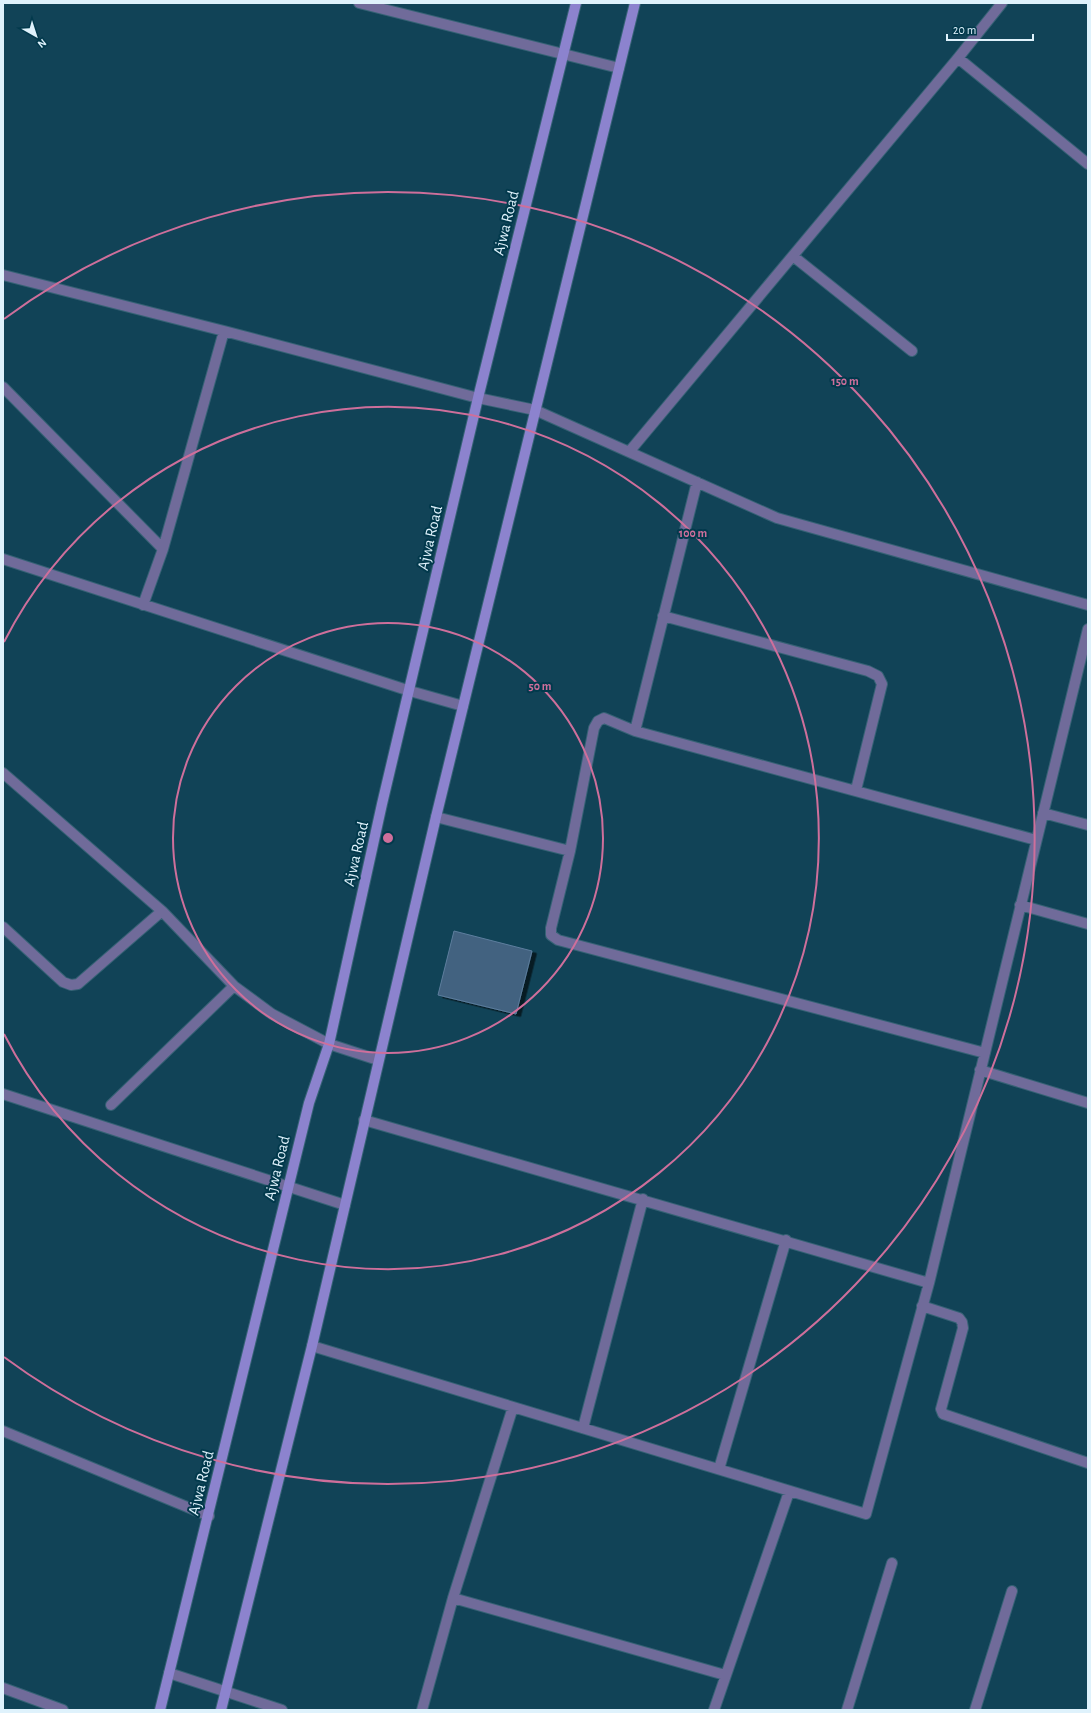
<svg xmlns="http://www.w3.org/2000/svg" width="1091" height="1713" font-family="'Alegreya Sans',sans-serif">
<style>
.building{fill:#426280;stroke:#5d7e9e;filter:url(#shadow)}
.lines{fill:none;stroke-linecap:round;stroke-linejoin:round}
.minor-casing{stroke:#366275;stroke-width:12}
.secondary-casing{stroke:#366275;stroke-width:12}
.minor{stroke:#706b9a;stroke-width:10}
.secondary{stroke:#8c83ce;stroke-width:10}
.ring{fill:none;stroke:#ce6f9b;stroke-width:2}
.labels{text-anchor:middle;dominant-baseline:central;stroke-width:4;stroke-linejoin:round;paint-order:stroke}
.street-label{font-size:16px;fill:#dff2fc;stroke:#02394c}
.centre{fill:#ce6f9b;stroke:#02394c;stroke-width:2}
.ring-label{font-size:12px;text-anchor:middle;font-weight:bold;fill:#ce6f9b;stroke:#02394c;stroke-width:4;stroke-linejoin:round;paint-order:stroke}
</style>
<defs>
<filter id="shadow"><feDropShadow dx="4.5" dy="2.5" stdDeviation="0" flood-color="#0009"/></filter>
</defs>
<rect width="100%" height="100%" fill="#114357"/>
<path class="building" d="M 454,931 L 532,951 L 516,1014 L 438,995 Z"/>
<g class="lines">
<defs>
<path id="minor" d="M 359,3 L 619,68
M 958,58 L 1088,164
M 793,256 L 912,351
M 3,275 L 224,331
M 3,387 L 163,549
M 629,452 L 958,58 L 1002,3
M 3,559 L 410,691 L 463,706
M 143,605 L 163,549 L 224,331 L 478,398 L 535,410 L 777,518 L 1088,605
M 663,616 L 868,671 L 878,676 L 882,684 L 856,790
M 635,731 L 697,482
M 3,773 L 162,911 L 234,986 L 272,1014 L 329,1044 L 378,1060
M 1043,813 L 1088,825
M 436,817 L 570,851
M 1020,905 L 1088,924
M 3,927 L 63,982 L 71,985 L 78,984 L 162,911
M 985,1053 L 558,940 L 551,935 L 551,928 L 570,851 L 594,728 L 598,721 L 604,718 L 635,731 L 1036,840
M 980,1070 L 1088,1103
M 3,1094 L 345,1205
M 111,1105 L 234,986
M 364,1120 L 929,1283
M 922,1306 L 959,1318 L 962,1322 L 963,1328 L 941,1409 L 943,1414 L 1088,1463
M 312,1346 L 866,1514 L 929,1283 L 1088,629
M 583,1428 L 643,1199
M 3,1431 L 209,1516
M 719,1469 L 786,1240
M 453,1598 L 725,1675
M 169,1673 L 282,1710
M 3,1688 L 63,1710
M 422,1710 L 453,1598 L 513,1407
M 714,1710 L 789,1492
M 847,1710 L 892,1563
M 975,1710 L 1012,1591"/>
<path id="secondary" d="M 160,1710 L 309,1103 L 329,1044 L 382,804 L 478,398 L 576,3
M 221,1710 L 312,1346 L 436,817 L 635,3"/>
</defs>
<use href="#minor" class="minor-casing"/>
<use href="#secondary" class="secondary-casing"/>
<use href="#minor" class="minor"/>
<use href="#secondary" class="secondary"/>
</g>
<g class="ring">
<circle cx="388" cy="838" r="215"/>
<path d="M4 642A431 431 0 1 1 4 1034"/>
<path d="M4 319A646 646 0 1 1 4 1357"/>
</g>
<g class="labels">
<g class="street-label">
<text transform="translate(506 223) rotate(-76)">Ajwa Road</text>
<text transform="translate(430 538) rotate(-77)">Ajwa Road</text>
<text transform="translate(356 854) rotate(-77)">Ajwa Road</text>
<text transform="translate(277 1168) rotate(-76)">Ajwa Road</text>
<text transform="translate(201 1483) rotate(-76)">Ajwa Road</text>
</g>
</g>
<circle cx="388" cy="838" r="6" class="centre"/>
<g class="ring-label">
<text x="845" y="385">150 m</text>
<text x="693" y="537">100 m</text>
<text x="540" y="690">50 m</text>
</g>
<rect width="1091" height="1713" fill="none" stroke="#dff2fc" stroke-width="8"/>
<g transform="translate(36 36) rotate(141)" stroke="#02394c" stroke-width="3" paint-order="stroke">
<path d="M0-3L7 15L0 10L-7 15Z" fill="#dff2fc"/>
<text y="-6" font-size="11" font-weight="bold" text-anchor="middle" fill="#dff2fc">N</text>
</g>
<path d="M947 34v6h86v-6" fill="none" stroke="#dff2fc" stroke-width="2"/>
<text x="953" y="34" font-size="12" fill="#dff2fc" stroke="#02394c" stroke-width="3" paint-order="stroke">20 m</text>
</svg>
